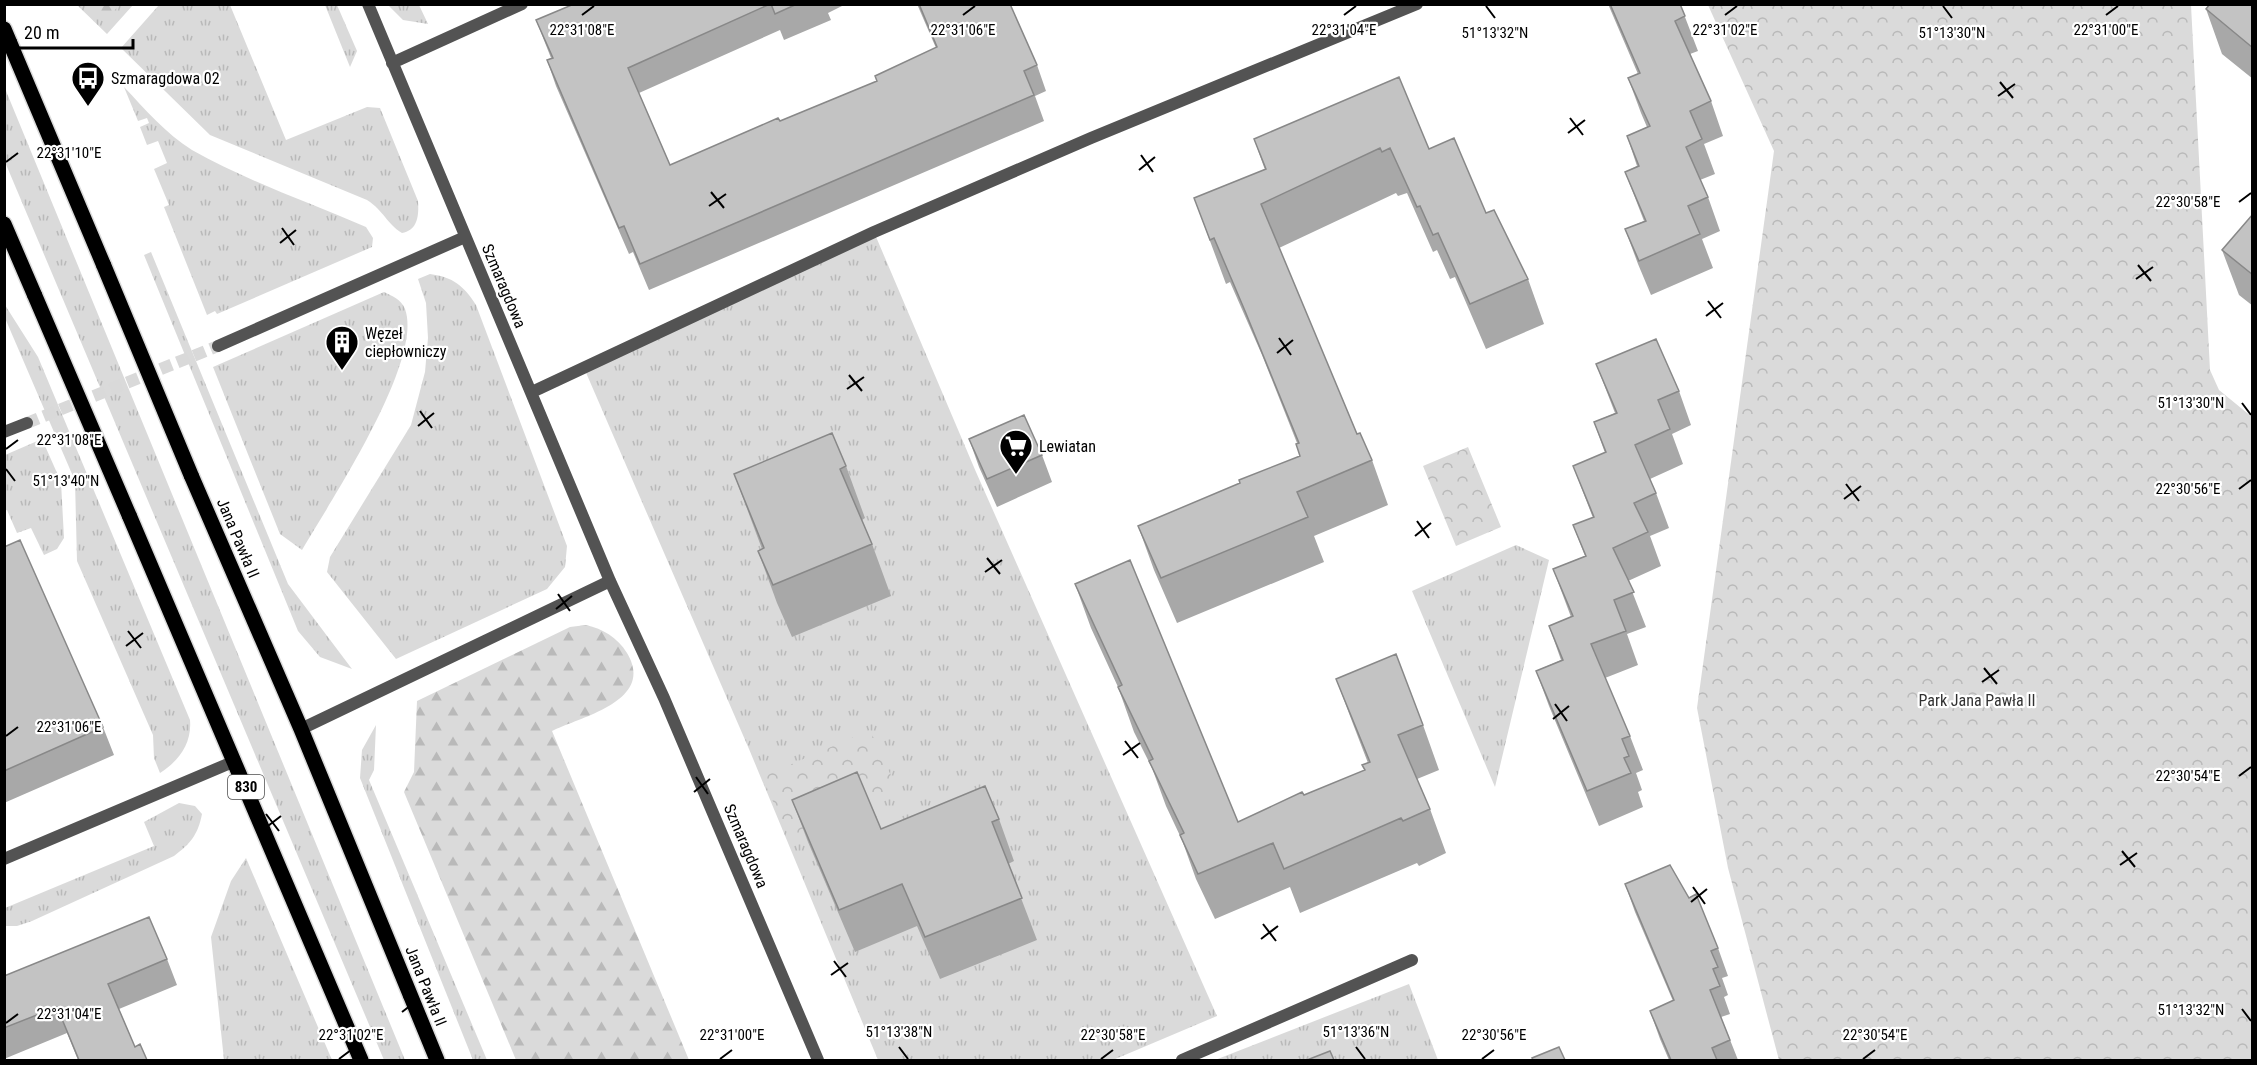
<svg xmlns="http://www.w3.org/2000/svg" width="2257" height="1065" font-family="'Roboto Condensed',sans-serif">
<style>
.grass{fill:url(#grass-tufts)}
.forest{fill:url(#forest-firs)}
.park{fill:url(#park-crowns)}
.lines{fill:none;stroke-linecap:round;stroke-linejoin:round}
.street-tunnel{stroke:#d9d9d9;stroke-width:12;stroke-dasharray:12 6;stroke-linecap:butt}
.primary-casing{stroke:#dbdbdb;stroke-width:18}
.street{stroke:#535353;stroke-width:12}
.primary{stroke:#000;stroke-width:15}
.primary-bridge-casing{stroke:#dbdbdb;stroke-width:18;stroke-linecap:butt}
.primary-bridge{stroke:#000;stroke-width:15}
.wall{fill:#a8a8a8}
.building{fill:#c3c3c3;stroke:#888;stroke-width:1.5}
.ticks{fill:none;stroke:#000;stroke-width:2}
.labels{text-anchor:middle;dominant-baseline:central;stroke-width:4.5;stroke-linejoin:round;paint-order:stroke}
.shield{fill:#fff;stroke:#4c4c4c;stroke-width:1.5}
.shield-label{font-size:15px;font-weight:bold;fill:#000}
.poi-label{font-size:16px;fill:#000;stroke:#fff;text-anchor:start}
.street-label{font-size:16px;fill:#000;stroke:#fff}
.park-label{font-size:16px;fill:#313131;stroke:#fff}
.ticks-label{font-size:15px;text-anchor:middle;fill:#000;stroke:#fff;stroke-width:4.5;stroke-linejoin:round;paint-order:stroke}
</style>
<defs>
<pattern id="grass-tufts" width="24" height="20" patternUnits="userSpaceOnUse" patternTransform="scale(1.5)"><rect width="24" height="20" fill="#dadada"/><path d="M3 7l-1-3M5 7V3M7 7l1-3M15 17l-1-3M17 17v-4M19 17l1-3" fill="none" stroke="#b9b9b9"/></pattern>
<pattern id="forest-firs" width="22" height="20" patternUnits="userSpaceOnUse" patternTransform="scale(1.5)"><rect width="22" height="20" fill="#dadada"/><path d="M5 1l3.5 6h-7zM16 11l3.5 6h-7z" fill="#b9b9b9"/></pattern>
<pattern id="park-crowns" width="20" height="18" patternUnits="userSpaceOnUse" patternTransform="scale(1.5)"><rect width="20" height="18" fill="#dadada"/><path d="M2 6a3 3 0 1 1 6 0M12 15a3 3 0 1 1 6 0" fill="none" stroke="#b9b9b9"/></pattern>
</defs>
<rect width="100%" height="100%" fill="#fff"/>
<path class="grass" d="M 77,5 L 133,5 L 107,34 Z
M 159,5 L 230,5 L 286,140 L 367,107 L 380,108 L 418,201 C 419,215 418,230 402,233 C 387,224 384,211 367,200 L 210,135 L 121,48 Z
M 325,5 L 337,5 L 357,51 L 350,67 Z
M 388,5 L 419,5 L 428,24 L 403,20 Z
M 4,86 L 405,1060 L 384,1060 L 5,162 Z
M 124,87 C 145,109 166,134 192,150 C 247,181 308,202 366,227 L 373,238 L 372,247 L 217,314 L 215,311 L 207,315 L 164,207 L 169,205 L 154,169 L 167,163 L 158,141 L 147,145 L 140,127 L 149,123 L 147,118 L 138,121 Z
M 874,232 L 976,472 L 1217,1016 L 1113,1060 L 878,1060 L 749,749 L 584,368 Z
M 151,252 L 288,584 L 352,669 L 320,657 L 298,631 L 144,255 Z
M 430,274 C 453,277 464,286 476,305 L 567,546 L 565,567 L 547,589 L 396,659 L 327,572 L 330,557 L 411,425 L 425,372 L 428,338 L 426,303 L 418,279 Z
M 384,292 C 392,296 401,299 405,309 C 424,361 330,502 302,550 L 280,534 L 213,367 Z
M 5,305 L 38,357 L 190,720 C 192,743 179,761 160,773 L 154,758 L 153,735 L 77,561 L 75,481 L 5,318 Z
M 42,439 L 61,482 L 64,538 L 57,549 L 44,555 L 31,528 L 17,533 L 7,510 L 4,511 L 5,455 Z
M 1516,545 L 1549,560 L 1495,787 L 1412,591 Z
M 376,725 L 374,770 L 369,780 L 487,1060 L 473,1060 L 360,778 L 362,750 Z
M 179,803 L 195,806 L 202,814 C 198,835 190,844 174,856 L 32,921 L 17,926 L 5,926 L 5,908 L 154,846 L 144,822 Z
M 246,858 L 332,1060 L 224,1060 L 211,937 L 231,881 Z
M 1409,984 L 1438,1060 L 1215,1060 Z"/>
<path class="forest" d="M 95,5 L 119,5 L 107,19 Z
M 586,625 C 603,629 617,637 627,653 C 656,701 580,717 552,731 L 689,1060 L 516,1060 L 404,792 L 414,772 L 417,701 L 570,627 Z"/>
<path class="park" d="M 1708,5 L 2191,5 L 2210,370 L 2219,390 L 2252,417 L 2252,1060 L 1779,1060 L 1728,868 L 1697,708 L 1774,151 Z
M 1468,447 L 1501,527 L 1456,546 L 1423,466 Z
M 870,730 L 898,791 L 790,839 L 762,777 Z"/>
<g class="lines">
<path class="street-tunnel" d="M 27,423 L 218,346"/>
<defs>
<path id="primary" d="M 4,29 L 104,266
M 4,224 L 35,296
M 191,475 L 301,729 L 437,1060
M 129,515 L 361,1060"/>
</defs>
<use href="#primary" class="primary-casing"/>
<path class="street" d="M 368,4 L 610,581 L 664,698 L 818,1060
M 392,63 L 522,4
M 218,346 L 465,237
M 532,392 L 874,232 L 1091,138 L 1417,4
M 4,432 L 27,423
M 301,729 L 610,581
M 4,859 L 235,761
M 1182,1060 L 1412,960"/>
<use href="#primary" class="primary"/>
<defs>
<path id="primary-bridge" d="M 104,266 L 191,475
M 35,296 L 129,515"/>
</defs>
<use href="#primary-bridge" class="primary-bridge-casing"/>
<use href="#primary-bridge" class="primary-bridge"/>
</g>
<path class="wall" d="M 574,4 L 846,4 L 828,13 L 831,20 L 784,40 L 780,30 L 639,93 L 670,165 L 780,121 L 877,81 L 936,48 L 917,4 L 1010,4 L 1037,65 L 1046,91 L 1035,96 L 1044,121 L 649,290 L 633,252 L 629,254 L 556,86 L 547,60 L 551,58 L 536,20 Z
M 1608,4 L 1680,4 L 1698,51 L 1690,54 L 1711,101 L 1723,136 L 1704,144 L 1715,174 L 1700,180 L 1708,197 L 1720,231 L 1702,239 L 1713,268 L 1651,295 L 1638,264 L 1625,229 L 1644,221 L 1625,172 L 1637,166 L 1627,136 L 1647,127 L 1641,113 L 1628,78 L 1638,74 Z
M 2253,4 L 2253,79 L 2222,54 L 2206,9 Z
M 1254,139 L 1429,149 L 1486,213 L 1528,279 L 1544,324 L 1486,349 L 1455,277 L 1450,279 L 1437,250 L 1433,252 L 1407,193 L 1398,196 L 1396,193 L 1279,248 L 1357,434 L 1372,460 L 1388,505 L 1314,536 L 1324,562 L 1177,623 L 1154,570 L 1138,526 L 1240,484 L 1300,456 L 1297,443 L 1262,355 L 1230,282 L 1226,284 L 1194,198 L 1265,170 Z
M 2253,214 L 2253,306 L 2239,295 L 2222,250 Z
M 1596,364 L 1679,391 L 1691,425 L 1672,434 L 1683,464 L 1650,479 L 1656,493 L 1669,528 L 1650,536 L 1661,566 L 1628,581 L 1646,627 L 1627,634 L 1638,665 L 1605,678 L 1630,736 L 1643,770 L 1636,773 L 1642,790 L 1638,792 L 1643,807 L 1599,826 L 1549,706 L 1536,671 L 1561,660 L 1549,626 L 1571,617 L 1553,569 L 1585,556 L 1573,525 L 1593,518 L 1573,466 L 1605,453 L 1594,422 L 1615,413 Z
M 969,439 L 1042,455 L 1052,482 L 997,507 L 979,467 Z
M 846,466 L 865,518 L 862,520 L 872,544 L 891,596 L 792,637 L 777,603 L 758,551 L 762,549 L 734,474 Z
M 4,547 L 103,727 L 114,755 L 4,803 Z
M 1075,584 L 1238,822 L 1364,771 L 1368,763 L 1353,724 L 1336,679 L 1423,725 L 1439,770 L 1417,779 L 1430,809 L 1446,853 L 1419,866 L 1417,863 L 1300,913 L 1290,887 L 1215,919 L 1196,879 L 1182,840 L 1166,806 L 1152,768 L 1134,732 L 1118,687 L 1091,628 Z
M 792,800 L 881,829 L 999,819 L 1014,861 L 1008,864 L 1037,940 L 940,979 L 917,926 L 855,952 L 808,842 Z
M 1625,884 L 1689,898 L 1718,948 L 1728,976 L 1722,978 L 1728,995 L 1724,997 L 1730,1014 L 1721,1017 L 1738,1060 L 1669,1060 L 1660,1039 L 1650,1011 L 1673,1001 L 1635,912 Z
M 167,959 L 177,985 L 119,1009 L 135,1047 L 147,1060 L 78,1060 L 67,1033 L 4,1059 L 4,976 Z"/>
<path class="building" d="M 574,4 L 770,4 L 628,68 L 670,165 L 778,118 L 780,121 L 877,81 L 875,76 L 937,47 L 919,4 L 1010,4 L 1037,65 L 1024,71 L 1034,95 L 640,264 L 624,226 L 619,228 L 547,60 L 553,58 L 536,20 Z
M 771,4 L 797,4 L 775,14 Z
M 1610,4 L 1680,4 L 1685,16 L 1675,21 L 1711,101 L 1690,111 L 1702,139 L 1686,147 L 1708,197 L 1688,206 L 1700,234 L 1639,261 L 1625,229 L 1646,221 L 1625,172 L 1639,166 L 1627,136 L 1650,126 L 1628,78 L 1640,73 Z
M 2210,4 L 2253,4 L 2253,48 L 2206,9 Z
M 1399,77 L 1429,149 L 1454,138 L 1486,213 L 1494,210 L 1528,279 L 1470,304 L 1438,233 L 1433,235 L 1420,206 L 1417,207 L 1390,148 L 1382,152 L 1380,148 L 1261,204 L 1357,434 L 1360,433 L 1372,460 L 1297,492 L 1308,517 L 1161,578 L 1138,526 L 1240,483 L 1239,480 L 1300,456 L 1296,444 L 1299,443 L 1245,311 L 1214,238 L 1210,240 L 1194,198 L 1266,169 L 1254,139 Z
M 2253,214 L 2253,275 L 2222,250 Z
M 1656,339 L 1679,391 L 1658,400 L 1670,429 L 1635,445 L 1656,493 L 1634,503 L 1648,532 L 1613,548 L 1634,592 L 1614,600 L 1626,631 L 1591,644 L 1630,736 L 1622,739 L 1629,756 L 1624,758 L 1631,773 L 1587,791 L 1536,671 L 1563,660 L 1549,626 L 1573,616 L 1553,569 L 1586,556 L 1573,525 L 1594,517 L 1573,466 L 1606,452 L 1594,422 L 1617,413 L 1596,364 Z
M 1024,415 L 1042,455 L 987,479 L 969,439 Z
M 832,433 L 846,466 L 840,469 L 872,544 L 773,585 L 758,551 L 764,548 L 734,474 Z
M 20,540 L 103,727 L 4,771 L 4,547 Z
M 1130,560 L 1238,822 L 1302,792 L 1304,795 L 1365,770 L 1362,765 L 1370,762 L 1336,679 L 1396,654 L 1423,725 L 1398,735 L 1430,809 L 1403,821 L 1401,818 L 1284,869 L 1273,843 L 1198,874 L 1180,835 L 1184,833 L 1149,761 L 1153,759 L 1118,687 L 1122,685 L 1075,584 Z
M 857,772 L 881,829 L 985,786 L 999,819 L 992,822 L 1022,898 L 925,937 L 902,884 L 839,910 L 792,800 Z
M 1670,865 L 1689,898 L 1696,894 L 1718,948 L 1711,951 L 1718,967 L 1713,969 L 1720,986 L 1710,990 L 1730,1040 L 1712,1048 L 1717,1060 L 1671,1060 L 1650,1011 L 1674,1000 L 1625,884 Z
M 149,917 L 167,959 L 108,984 L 135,1047 L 140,1044 L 147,1060 L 79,1060 L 57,1007 L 4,1028 L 4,976 Z
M 1559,1047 L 1565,1060 L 1533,1060 L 1532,1058 Z
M 1330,1051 L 1334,1060 L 1307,1060 Z"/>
<path class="ticks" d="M 1486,6 L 1495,18M 1943,6 L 1952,18M 582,15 L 594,6M 963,15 L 975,6M 1344,15 L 1356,6M 1725,15 L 1737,6M 2106,15 L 2118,6M 2000,82 L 2013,98M 1998,96 L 2015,84M 1570,118 L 1583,135M 1568,133 L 1585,120M 1141,155 L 1153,172M 6,162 L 18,153M 1139,170 L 1155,157M 711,192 L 724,208M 2239,202 L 2251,193M 709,206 L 726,194M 282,228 L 294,245M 280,243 L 296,230M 2138,265 L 2151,281M 2136,279 L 2153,267M 1708,301 L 1721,318M 1706,316 L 1723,303M 1279,338 L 1291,355M 1277,353 L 1293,340M 849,375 L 862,391M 847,389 L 864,377M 2242,403 L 2251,415M 420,411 L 432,428M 418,426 L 434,413M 6,449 L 18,440M 6,469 L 15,481M 1846,484 L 1859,501M 2239,489 L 2251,480M 1844,499 L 1861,486M 1417,521 L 1429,538M 1415,536 L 1431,523M 987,558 L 1000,574M 985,572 L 1002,560M 558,594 L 570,611M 556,609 L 572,596M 128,631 L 141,648M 126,646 L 143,633M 1984,668 L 1997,684M 1982,682 L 1999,670M 1555,704 L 1567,721M 1553,719 L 1569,706M 6,736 L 18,727M 1125,741 L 1138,758M 1123,755 L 1140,743M 2239,776 L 2251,767M 696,777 L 708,794M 694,792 L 710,779M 266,814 L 279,831M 264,829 L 281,816M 2122,851 L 2135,867M 2120,865 L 2137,853M 1693,887 L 1705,904M 1691,902 L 1707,889M 1263,924 L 1276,941M 1261,939 L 1278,926M 834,961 L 846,977M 831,975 L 848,963M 404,997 L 417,1014M 2242,1009 L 2251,1021M 402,1012 L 419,999M 6,1023 L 18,1014M 899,1047 L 908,1059M 1356,1047 L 1365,1059M 339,1059 L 351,1050M 720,1059 L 732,1050M 1101,1059 L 1113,1050M 1482,1059 L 1494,1050M 1863,1059 L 1875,1050"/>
<defs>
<symbol id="bus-pin" viewBox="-11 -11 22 30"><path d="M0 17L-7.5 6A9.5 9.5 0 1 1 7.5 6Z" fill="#000" stroke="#fff"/><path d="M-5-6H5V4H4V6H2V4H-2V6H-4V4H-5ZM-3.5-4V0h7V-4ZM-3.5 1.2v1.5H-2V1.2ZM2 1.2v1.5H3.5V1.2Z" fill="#fff"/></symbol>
<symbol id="building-pin" viewBox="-11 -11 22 30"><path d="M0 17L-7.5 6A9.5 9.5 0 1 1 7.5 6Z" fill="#000" stroke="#fff"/><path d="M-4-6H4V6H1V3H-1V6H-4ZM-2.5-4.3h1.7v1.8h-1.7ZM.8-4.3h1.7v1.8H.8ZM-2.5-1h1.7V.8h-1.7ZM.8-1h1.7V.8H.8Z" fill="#fff"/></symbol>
<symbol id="supermarket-pin" viewBox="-11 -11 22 30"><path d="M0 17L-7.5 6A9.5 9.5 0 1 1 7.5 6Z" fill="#000" stroke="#fff"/><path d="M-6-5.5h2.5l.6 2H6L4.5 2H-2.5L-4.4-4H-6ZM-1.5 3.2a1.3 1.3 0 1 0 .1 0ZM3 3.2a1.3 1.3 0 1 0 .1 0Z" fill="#fff"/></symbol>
</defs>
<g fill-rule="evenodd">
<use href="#bus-pin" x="69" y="59" width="38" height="52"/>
<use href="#building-pin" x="323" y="323" width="38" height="52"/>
<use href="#supermarket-pin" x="997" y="427" width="38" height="52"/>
</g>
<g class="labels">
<rect class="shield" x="228" y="775" width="36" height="24" rx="4.5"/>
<g class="shield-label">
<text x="246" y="787">830</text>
</g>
<g class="poi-label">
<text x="111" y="78">Szmaragdowa 02</text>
<text x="365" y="333">Węzeł<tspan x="365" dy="18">ciepłowniczy</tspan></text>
<text x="1039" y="446">Lewiatan</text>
</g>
<g class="street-label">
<text transform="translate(504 286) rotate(67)">Szmaragdowa</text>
<text transform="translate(238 538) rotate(67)">Jana Pawła II</text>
<text transform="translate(746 846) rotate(67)">Szmaragdowa</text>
<text transform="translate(426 986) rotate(68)">Jana Pawła II</text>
</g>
<g class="park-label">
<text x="1977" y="700">Park Jana Pawła II</text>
</g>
</g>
<g class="ticks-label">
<text x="1725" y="35">22°31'02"E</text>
<text x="2106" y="35">22°31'00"E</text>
<text x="582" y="35">22°31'08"E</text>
<text x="963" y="35">22°31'06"E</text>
<text x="1344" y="35">22°31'04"E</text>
<text x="1495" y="38">51°13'32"N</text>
<text x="1952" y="38">51°13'30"N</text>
<text x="69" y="158">22°31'10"E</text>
<text x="2188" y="207">22°30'58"E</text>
<text x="2191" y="408">51°13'30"N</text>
<text x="69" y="445">22°31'08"E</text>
<text x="66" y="486">51°13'40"N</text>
<text x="2188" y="494">22°30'56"E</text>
<text x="69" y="732">22°31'06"E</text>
<text x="2188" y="781">22°30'54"E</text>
<text x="2191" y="1015">51°13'32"N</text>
<text x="69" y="1019">22°31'04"E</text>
<text x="899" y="1037">51°13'38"N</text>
<text x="1356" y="1037">51°13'36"N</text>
<text x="351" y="1040">22°31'02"E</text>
<text x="732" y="1040">22°31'00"E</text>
<text x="1113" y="1040">22°30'58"E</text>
<text x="1494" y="1040">22°30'56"E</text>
<text x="1875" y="1040">22°30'54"E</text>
</g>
<rect width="2257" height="1065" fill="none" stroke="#000000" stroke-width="12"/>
<path d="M15 39v9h118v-9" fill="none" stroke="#000000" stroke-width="3"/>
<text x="24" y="39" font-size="18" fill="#000000" stroke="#ffffff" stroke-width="4.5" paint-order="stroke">20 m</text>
</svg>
